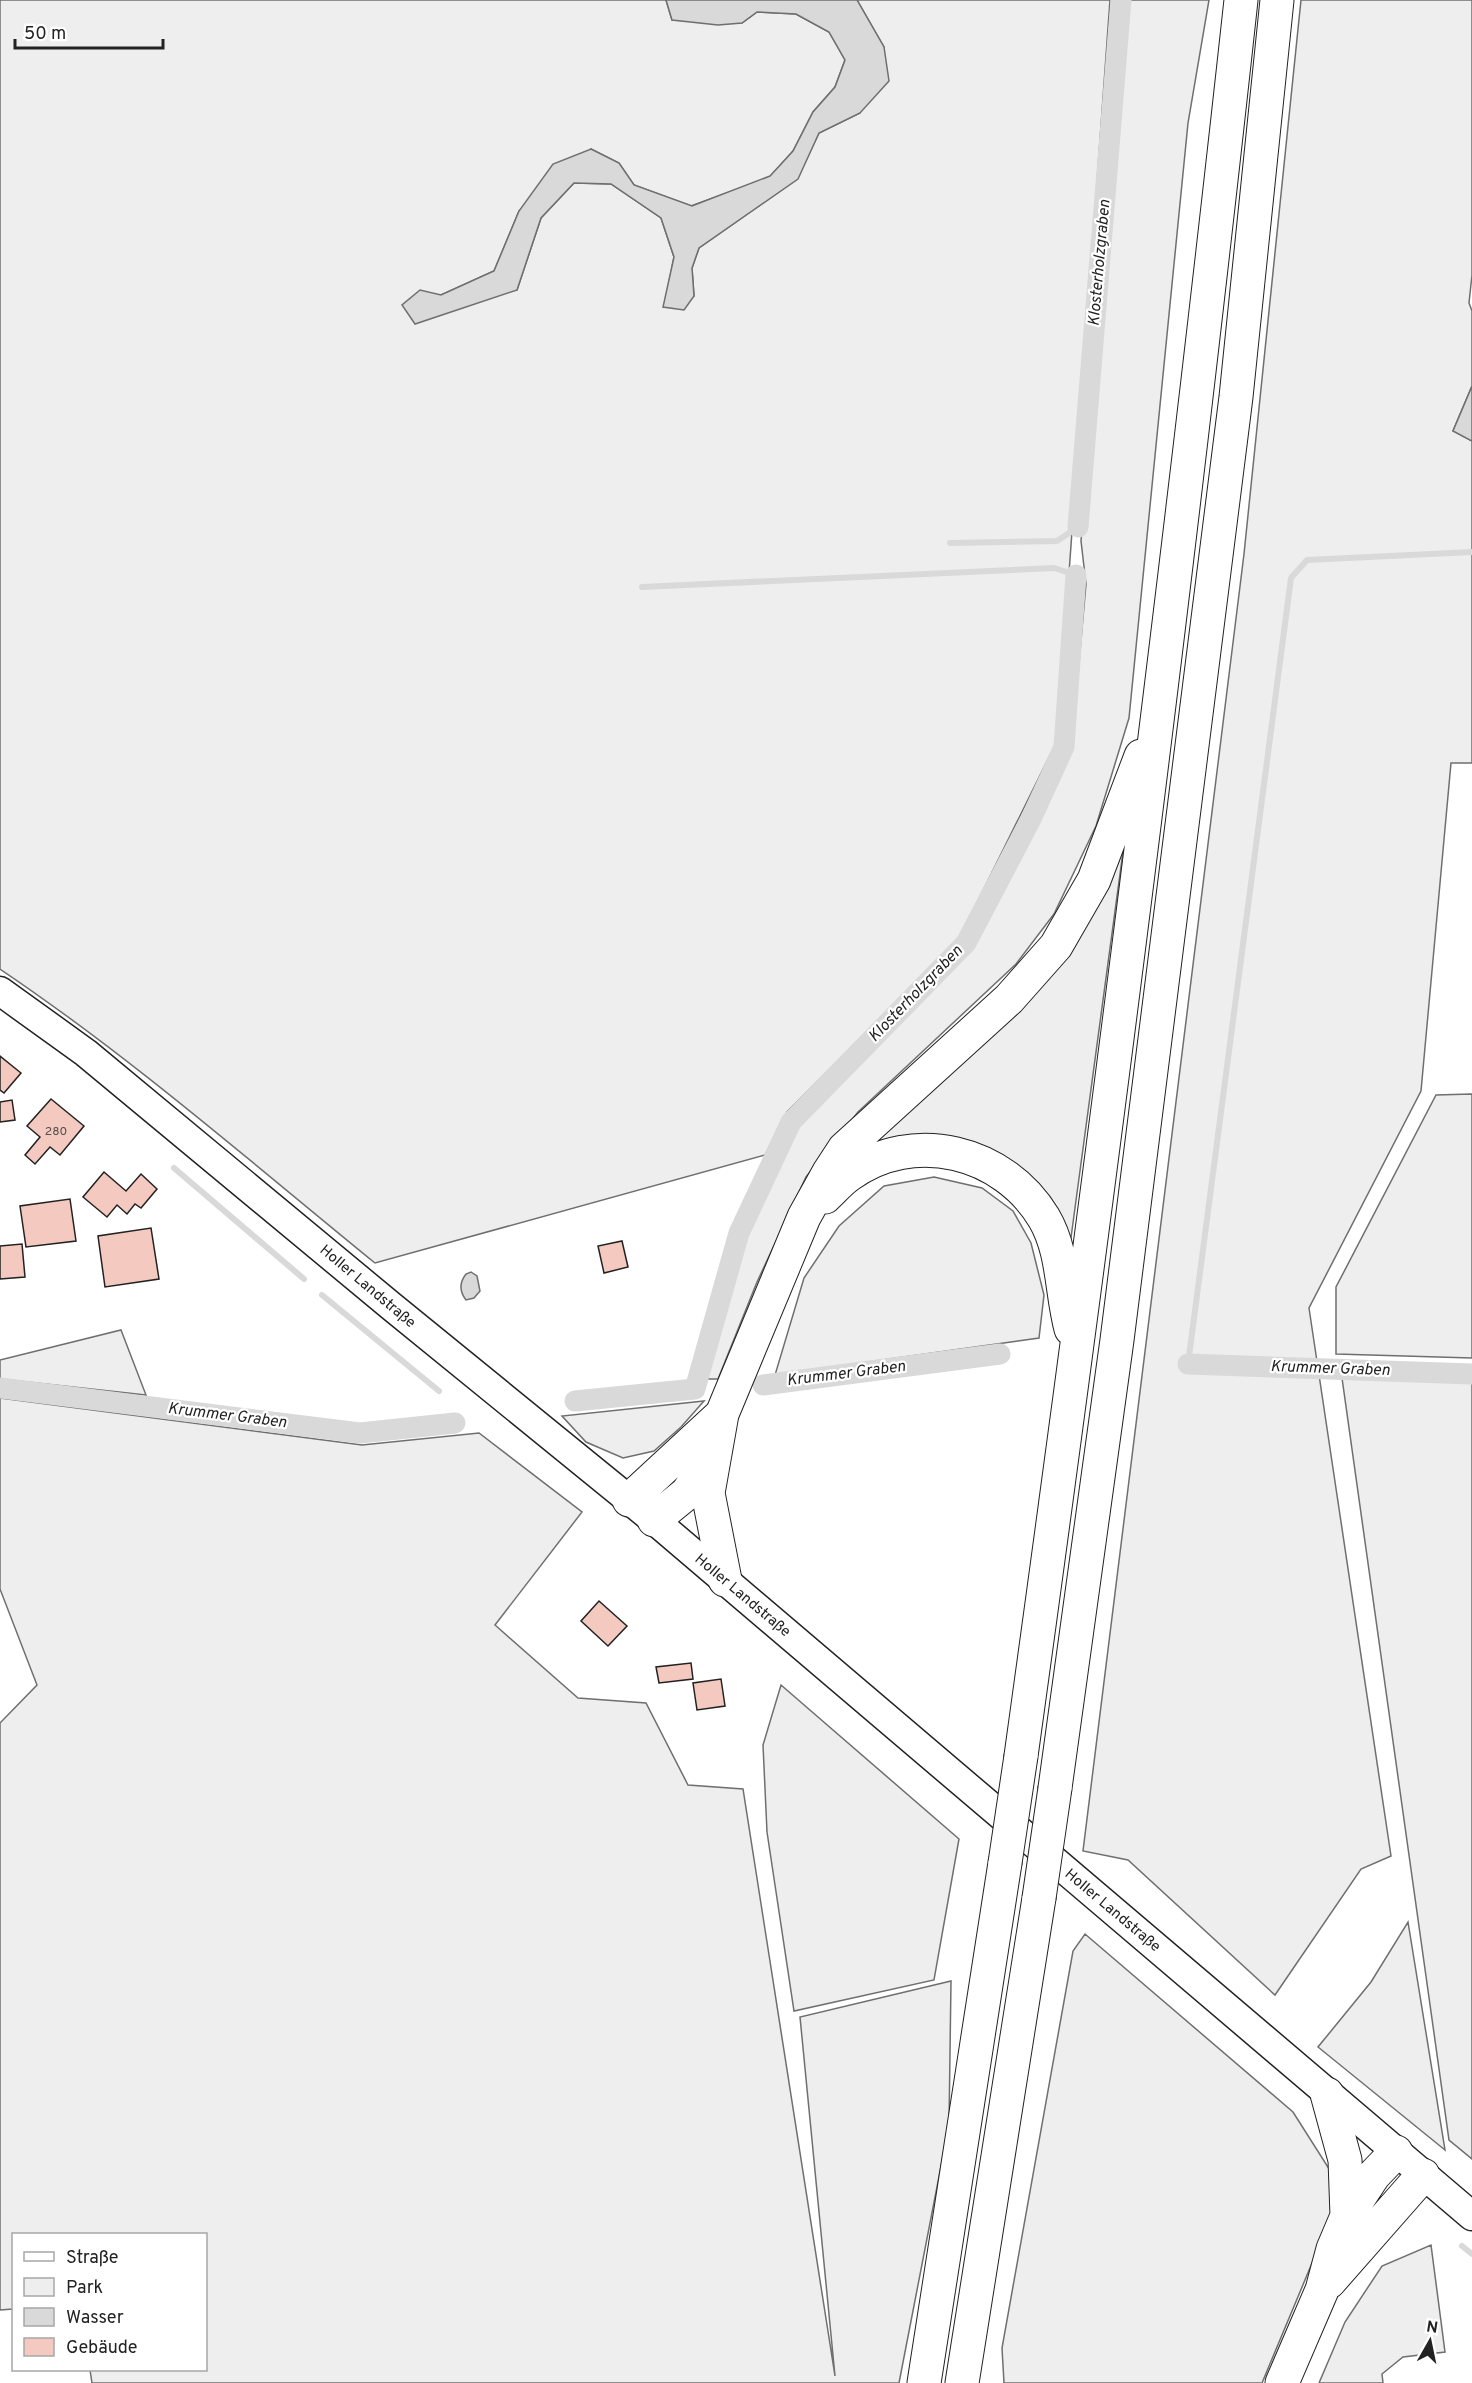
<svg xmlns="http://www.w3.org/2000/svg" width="1472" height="2383" font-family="Overpass,sans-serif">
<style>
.green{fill:#eee;stroke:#6f6f6f;stroke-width:1.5}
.water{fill:#d9d9d9;stroke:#6f6f6f;stroke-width:1.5}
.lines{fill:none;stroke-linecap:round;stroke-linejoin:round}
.stream{stroke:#d9d9d9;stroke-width:6}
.canal{stroke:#d9d9d9;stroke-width:21}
.building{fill:#f3c9c0;stroke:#222;stroke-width:1.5}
.major-casing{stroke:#222;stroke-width:31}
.highway-casing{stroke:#222;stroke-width:35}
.major{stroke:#fff;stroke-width:28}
.highway{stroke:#fff;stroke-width:33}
.highway-bridge-casing{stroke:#222;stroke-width:35;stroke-linecap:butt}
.highway-bridge{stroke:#fff;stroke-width:33}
.labels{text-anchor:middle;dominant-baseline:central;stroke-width:4.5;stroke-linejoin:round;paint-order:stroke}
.number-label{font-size:12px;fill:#564c4a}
.street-label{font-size:15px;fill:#222;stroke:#fff}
.water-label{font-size:16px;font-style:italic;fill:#222;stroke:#fff}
</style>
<rect width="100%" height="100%" fill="#fff"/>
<path class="green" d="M 0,0 L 666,0 L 672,20 L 742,23 L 757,12 L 796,14 L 829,32 L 845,60 L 835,87 L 813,112 L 793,151 L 770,177 L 691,206 L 634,185 L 619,163 L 591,149 L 519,211 L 494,271 L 441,295 L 403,305 L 517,290 L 541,218 L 574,183 L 611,184 L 661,218 L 674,257 L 664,307 L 694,296 L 692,268 L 699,248 L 797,179 L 819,133 L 860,113 L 884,47 L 857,0 L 1110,0 L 1057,741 L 959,939 L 787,1112 L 765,1155 L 375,1263 C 252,1163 132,1058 0,969 Z
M 1127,0 L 1209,0 L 1188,123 L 1129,718 L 1096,826 L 1054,914 L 1016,964 L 858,1112 L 806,1177 L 757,1282 L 718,1379 L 700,1379 L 744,1236 L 799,1125 L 975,944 L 1071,752 L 1086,584 L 1081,541 Z
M 1301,0 L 1472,0 L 1472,275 L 1469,303 L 1472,311 L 1472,386 L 1453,431 L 1472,441 L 1472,763 L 1451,763 L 1421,1091 L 1309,1308 L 1391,1856 L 1361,1869 L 1275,1995 L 1128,1860 L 1083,1851 L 1244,554 Z
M 1125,837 L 1070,1245 L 1003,1160 L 856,1160 L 940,1072 Z
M 1472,1094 L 1472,1358 L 1336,1354 L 1336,1287 L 1436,1095 Z
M 934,1177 L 982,1188 L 1013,1211 L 1031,1243 L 1044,1295 L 1039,1338 L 775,1375 L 804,1278 L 839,1226 L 884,1186 Z
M 121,1330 L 146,1395 L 0,1379 L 0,1360 Z
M 1342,1378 L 1472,1383 L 1472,2159 L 1449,2140 Z
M 0,1398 L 362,1445 L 479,1433 L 582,1512 L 495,1625 L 578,1698 L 646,1703 L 688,1785 L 743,1789 L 835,2376 L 800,2017 L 951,1981 L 949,2125 L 899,2383 L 92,2383 L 90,2370 L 206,2370 L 206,2234 L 14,2234 L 13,2309 L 0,2310 L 0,1723 L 37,1685 L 0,1589 Z
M 704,1401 L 681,1427 L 654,1451 L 623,1458 L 586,1442 L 562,1416 Z
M 781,1685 L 959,1839 L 934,1980 L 794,2011 L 767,1832 L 763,1745 Z
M 1408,1922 L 1445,2150 L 1318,2047 L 1371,1982 Z
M 1085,1934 L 1293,2112 L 1333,2175 L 1335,2208 L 1262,2383 L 1004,2383 L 1002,2348 L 1073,1951 Z
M 1431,2245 L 1445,2352 L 1403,2357 L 1382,2374 L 1383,2383 L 1319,2383 L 1345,2322 L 1382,2266 Z"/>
<path class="water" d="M 666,0 L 857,0 L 884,47 L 889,81 L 860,113 L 819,133 L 798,179 L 699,248 L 692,268 L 694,296 L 684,310 L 663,307 L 674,257 L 661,218 L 611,184 L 574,183 L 541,218 L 517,290 L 415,324 L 402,305 L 420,290 L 441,295 L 494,271 L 519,211 L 553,164 L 591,149 L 619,163 L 634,185 L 692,206 L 770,176 L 793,151 L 813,112 L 835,87 L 845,60 L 829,32 L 796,14 L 757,12 L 742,23 L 718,25 L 672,20 Z
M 1472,386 L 1472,441 L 1453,431 Z
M 471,1272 L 477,1276 L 480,1291 L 474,1298 L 466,1300 C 459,1291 459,1283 466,1274 Z"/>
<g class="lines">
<path class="stream" d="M 950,543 L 1057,541 L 1078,527
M 642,587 L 1054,568 L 1076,575
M 174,1168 L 304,1279
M 322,1295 L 439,1391
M 1188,1364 L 1291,578 L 1307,560 L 1472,552
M 1462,2246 L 1472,2254"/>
<path class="canal" d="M 1078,527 L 1121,0
M 1188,1364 L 1472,1374
M 763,1385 L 1000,1354
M 0,1388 L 360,1433 L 455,1423
M 575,1401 L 695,1389 L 739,1233 L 791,1122 L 966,943 L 1031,819 L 1064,747 L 1076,575"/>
</g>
<path class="building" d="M 0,1056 L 21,1073 L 4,1093 L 0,1090 Z
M 51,1099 L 84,1126 L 60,1155 L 50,1147 L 35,1164 L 25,1155 L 40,1137 L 27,1126 Z
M 12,1100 L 15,1120 L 0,1122 L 0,1102 Z
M 104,1172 L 126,1191 L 141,1174 L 157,1189 L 141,1208 L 135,1204 L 127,1214 L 117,1205 L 107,1217 L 83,1197 Z
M 70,1199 L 76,1241 L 26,1247 L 20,1206 Z
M 151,1228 L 159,1279 L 105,1287 L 98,1236 Z
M 622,1241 L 628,1267 L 604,1273 L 598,1246 Z
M 22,1244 L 25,1277 L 0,1279 L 0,1246 Z
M 599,1601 L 627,1626 L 608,1646 L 581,1621 Z
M 691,1663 L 693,1679 L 659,1683 L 656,1667 Z
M 721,1679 L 725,1706 L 697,1710 L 693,1683 Z"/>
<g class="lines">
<defs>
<path id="major" d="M 0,991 L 86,1053 L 391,1306 L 654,1520 L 1472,2216"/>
<path id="highway" d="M 825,1197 C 833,1190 840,1181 849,1175 C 913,1128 1004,1151 1044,1218 C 1064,1252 1061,1292 1071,1329
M 629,1500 L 722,1414
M 654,1520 L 687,1493 L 711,1458
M 725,1580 L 708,1493 L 722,1414 L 804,1217 L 829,1172 L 844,1149 L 1009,999 L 1056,946 L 1094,880 L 1141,756
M 1021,1756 C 1102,1172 1177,587 1241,0
M 1055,1788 L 1117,1340 L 1236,397 L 1277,0
M 1327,2094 L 1345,2160 L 1347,2216
M 1329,2282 L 1423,2175
M 924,2383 L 1005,1863
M 962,2383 L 1039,1898
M 1282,2383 L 1322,2290 L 1333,2249 L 1347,2216 L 1374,2175 L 1396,2152"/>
</defs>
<use href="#major" class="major-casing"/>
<use href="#highway" class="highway-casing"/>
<use href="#major" class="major"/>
<use href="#highway" class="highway"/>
<defs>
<path id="highway-bridge" d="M 1005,1863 L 1021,1756
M 1039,1898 L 1055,1788"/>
</defs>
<use href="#highway-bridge" class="highway-bridge-casing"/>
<use href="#highway-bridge" class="highway-bridge"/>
</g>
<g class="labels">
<g class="number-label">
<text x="56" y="1132">280</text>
</g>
<g class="street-label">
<text transform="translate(367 1287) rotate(40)">Holler Landstraße</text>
<text transform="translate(742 1596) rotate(40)">Holler Landstraße</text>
<text transform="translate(1112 1911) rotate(40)">Holler Landstraße</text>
</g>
<g class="water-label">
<text transform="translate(1100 263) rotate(-85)">Klosterholzgraben</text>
<text transform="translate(916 994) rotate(-46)">Klosterholzgraben</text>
<text transform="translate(1330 1369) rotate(2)">Krummer Graben</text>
<text transform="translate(846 1374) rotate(-7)">Krummer Graben</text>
<text transform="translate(227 1416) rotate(7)">Krummer Graben</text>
</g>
</g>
<rect x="12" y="2233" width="195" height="138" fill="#ffffff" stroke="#a7a7a7" stroke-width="1.5"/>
<rect x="24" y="2252" width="30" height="9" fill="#ffffff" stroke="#a7a7a7" stroke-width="1.5"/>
<text x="66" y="2263" font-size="18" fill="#222222">Straße</text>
<rect x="24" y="2278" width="30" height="18" fill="#eeeeee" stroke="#a7a7a7" stroke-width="1.5"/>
<text x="66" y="2293" font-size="18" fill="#222222">Park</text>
<rect x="24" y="2308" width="30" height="18" fill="#d9d9d9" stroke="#a7a7a7" stroke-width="1.5"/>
<text x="66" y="2323" font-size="18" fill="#222222">Wasser</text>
<rect x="24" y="2338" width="30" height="18" fill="#f3c9c0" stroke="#a7a7a7" stroke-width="1.5"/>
<text x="66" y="2353" font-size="18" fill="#222222">Gebäude</text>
<g transform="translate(1430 2341) rotate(9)" stroke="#ffffff" stroke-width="4.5" paint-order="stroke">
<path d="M0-4.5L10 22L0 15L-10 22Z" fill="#222222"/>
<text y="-9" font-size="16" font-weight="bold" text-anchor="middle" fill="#222222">N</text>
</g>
<path d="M15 39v9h148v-9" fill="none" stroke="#222222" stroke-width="3"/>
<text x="24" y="39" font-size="18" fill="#222222" stroke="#ffffff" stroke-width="4.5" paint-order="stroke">50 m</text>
</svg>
